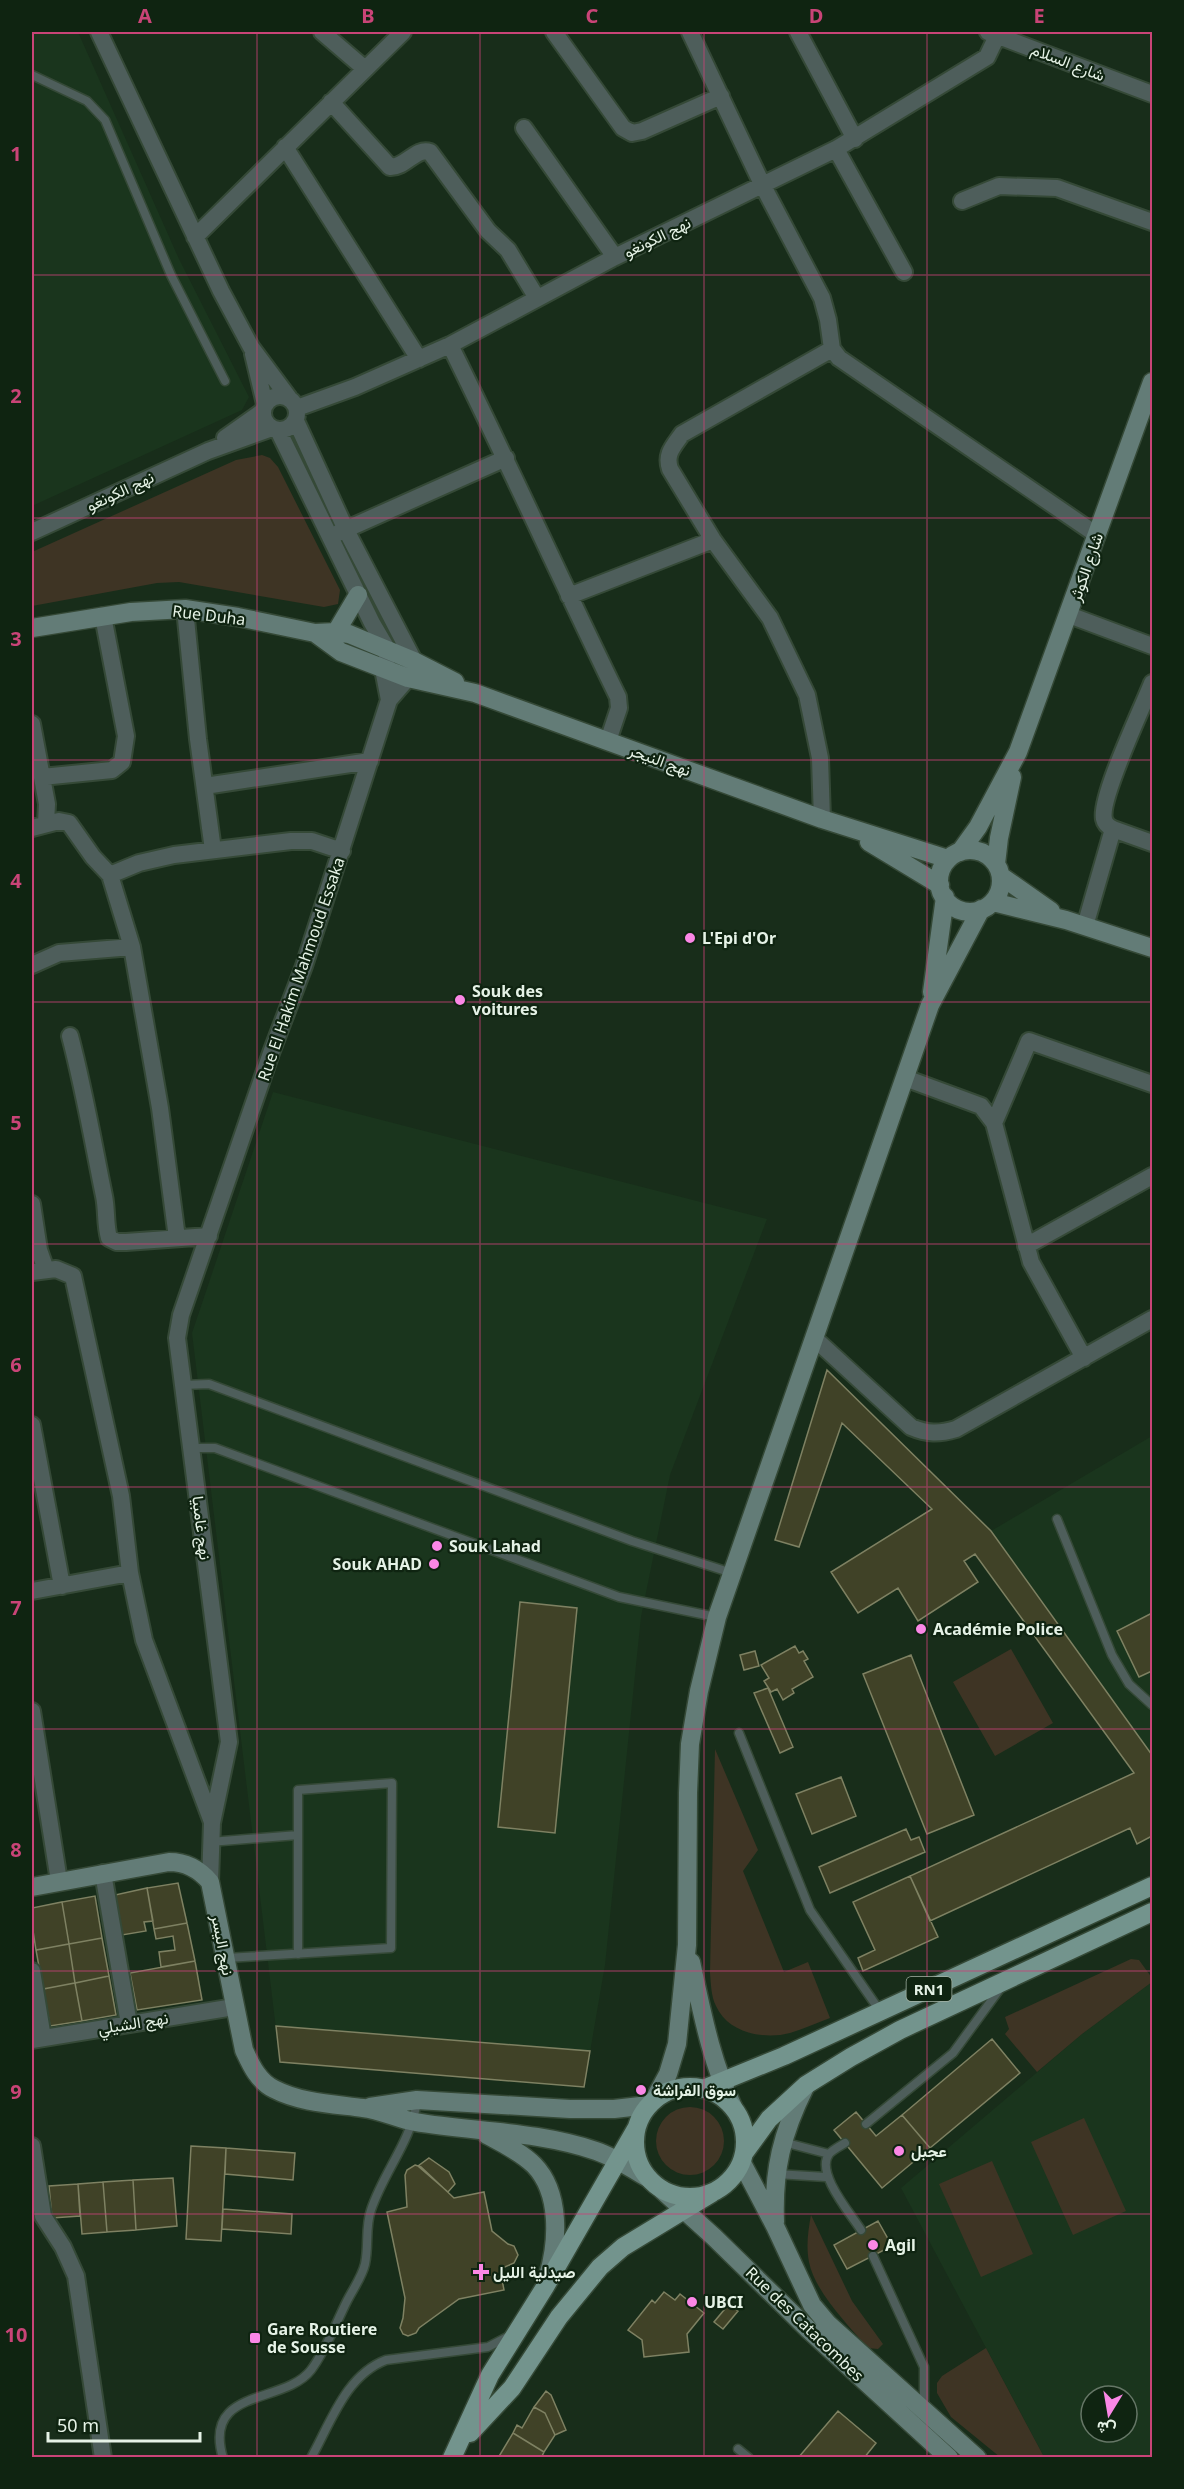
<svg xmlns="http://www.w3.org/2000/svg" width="1184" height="2489" font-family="'Noto Sans',Vazirmatn,sans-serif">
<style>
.built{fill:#1a351d;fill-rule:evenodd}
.green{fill:#3e3424}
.building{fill:#404227;stroke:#7e8162;stroke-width:1.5}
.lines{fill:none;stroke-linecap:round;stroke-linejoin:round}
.lane-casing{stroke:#354937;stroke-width:11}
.street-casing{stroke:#354937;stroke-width:20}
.secondary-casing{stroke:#354937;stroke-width:21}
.primary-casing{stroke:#354937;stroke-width:21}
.lane{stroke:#4e5e5b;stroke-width:8}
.street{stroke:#4e5e5b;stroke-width:16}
.secondary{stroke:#637c77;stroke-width:18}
.primary{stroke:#73948d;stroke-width:18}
.grid{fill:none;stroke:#c94477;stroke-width:1.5;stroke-opacity:0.55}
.poi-dot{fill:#fb87e6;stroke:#0f2411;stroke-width:2}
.labels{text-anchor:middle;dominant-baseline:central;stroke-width:4.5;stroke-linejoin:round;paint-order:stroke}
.shield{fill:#0f2411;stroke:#a5b4a6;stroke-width:1.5}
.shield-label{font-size:15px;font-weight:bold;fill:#e5f2e6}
.street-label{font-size:16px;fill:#e5f2e6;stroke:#0f2411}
.poi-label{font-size:16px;font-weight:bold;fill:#e5f2e6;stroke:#0f2411;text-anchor:start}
.neatline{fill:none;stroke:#c94477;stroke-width:2}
.grid-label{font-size:20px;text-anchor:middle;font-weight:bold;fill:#c94477}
</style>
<rect width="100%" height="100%" fill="#182d1a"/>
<path class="built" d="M 32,32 L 78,32 L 179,259 L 249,397 L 242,410 L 32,506 Z
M 273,1092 L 767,1219 L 670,1475 L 641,1617 L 605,1965 L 584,2087 L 280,2062 L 192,1333 Z
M 1152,1436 L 1152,1755 L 991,1531 Z
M 1152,1982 L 1152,2457 L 1044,2457 L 901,2188 L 1082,2034 ZM 1091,2396 L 1127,2396 L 1127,2432 L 1091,2432 Z"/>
<path class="green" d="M 262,455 L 270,458 L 278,467 L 340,590 L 338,604 L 324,607 L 179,582 L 157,583 L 32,606 L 32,552 L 236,460 Z
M 1011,1649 L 1053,1723 L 995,1756 L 953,1682 Z
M 715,1749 L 758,1850 L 743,1871 L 784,1972 L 808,1962 L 830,2018 C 816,2023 803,2029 790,2033 C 764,2040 728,2033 716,2006 C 711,1996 711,1984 710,1973 Z
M 1131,1959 L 1139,1960 L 1152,1978 L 1152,1982 L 1082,2034 L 1037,2072 L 1005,2034 L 1009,2029 L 1005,2017 Z
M656 2141a34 34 0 1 1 68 0a34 34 0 1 1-68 0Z
M 1084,2118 L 1126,2211 L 1073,2235 L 1031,2142 Z
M 992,2161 L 1033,2254 L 981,2277 L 939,2184 Z
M 811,2215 L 852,2301 L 883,2344 L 878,2349 L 868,2348 C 848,2325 815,2292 809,2262 C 806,2246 808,2231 811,2215 Z
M 986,2348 L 1044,2457 L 1000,2457 L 951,2417 L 937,2393 L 937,2383 L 942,2376 Z"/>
<path class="building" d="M 827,1370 L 991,1531 L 1152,1755 L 1152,1836 L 1137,1844 L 1130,1828 L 930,1921 L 910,1876 L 1134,1773 L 975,1554 L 964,1561 L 978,1582 L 918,1621 L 898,1588 L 858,1613 L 831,1572 L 932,1509 L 842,1423 L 799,1547 L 775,1540 Z
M 520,1602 L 577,1608 L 555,1833 L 498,1827 Z
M 1152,1613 L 1152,1671 L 1139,1677 L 1117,1631 Z
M 795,1646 L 799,1653 L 803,1651 L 808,1659 L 804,1661 L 813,1677 L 792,1689 L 794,1693 L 783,1700 L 777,1689 L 771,1692 L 764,1681 L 769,1678 L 761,1665 Z
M 755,1651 L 759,1666 L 744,1670 L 740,1655 Z
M 911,1655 L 974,1815 L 927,1834 L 863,1674 Z
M 768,1688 L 793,1747 L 780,1753 L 754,1693 Z
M 841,1777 L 856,1816 L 812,1834 L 796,1794 Z
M 906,1829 L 911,1840 L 919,1837 L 925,1852 L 830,1893 L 819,1867 Z
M 910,1876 L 938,1937 L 863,1971 L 858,1958 L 875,1950 L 853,1902 Z
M 178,1883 L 187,1923 L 154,1929 L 147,1888 Z
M 147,1888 L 153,1921 L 144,1922 L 146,1931 L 122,1935 L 115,1895 Z
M 95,1896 L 102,1938 L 69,1944 L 62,1902 Z
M 62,1902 L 69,1944 L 36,1950 L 32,1924 L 32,1908 Z
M 187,1923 L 195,1961 L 161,1967 L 159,1952 L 175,1950 L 173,1936 L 156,1939 L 154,1929 Z
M 102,1938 L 109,1976 L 75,1983 L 69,1944 Z
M 69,1944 L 75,1983 L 43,1989 L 36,1950 Z
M 195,1961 L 202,2000 L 137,2010 L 130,1973 Z
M 109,1976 L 116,2015 L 82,2021 L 75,1983 Z
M 75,1983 L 82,2021 L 50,2026 L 43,1989 Z
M 276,2026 L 590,2051 L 584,2087 L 280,2062 Z
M 992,2039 L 1020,2073 L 930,2148 L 902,2115 Z
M 856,2112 L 876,2136 L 902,2115 L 930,2148 L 882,2188 L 834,2130 Z
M 191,2146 L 226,2148 L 221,2241 L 186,2239 Z
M 226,2148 L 295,2153 L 293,2180 L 225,2174 Z
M 429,2158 L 449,2172 L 455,2184 L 448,2192 L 418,2166 Z
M 415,2165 L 421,2167 L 454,2198 L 484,2192 L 492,2231 L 508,2244 L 514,2246 L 518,2255 L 514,2263 L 500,2269 L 504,2290 L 459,2299 L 419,2328 L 416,2333 L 408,2336 L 403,2334 L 400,2328 L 403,2318 L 405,2298 L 387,2212 L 407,2207 L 405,2175 L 407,2170 Z
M 173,2178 L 177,2226 L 136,2230 L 133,2180 Z
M 133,2180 L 136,2230 L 107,2232 L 103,2182 Z
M 103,2182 L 107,2232 L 82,2234 L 78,2184 Z
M 78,2184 L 80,2216 L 52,2218 L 49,2186 Z
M 223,2209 L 292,2214 L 291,2234 L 222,2229 Z
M 878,2221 L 892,2246 L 847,2269 L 834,2245 Z
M 664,2292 L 675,2300 L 680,2294 L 704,2313 L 687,2334 L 689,2352 L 644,2357 L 642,2340 L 628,2330 L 652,2300 L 655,2303 Z
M 729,2304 L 738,2311 L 723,2329 L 714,2322 Z
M 546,2391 L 551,2395 L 566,2430 L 555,2435 L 545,2413 L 534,2407 Z
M 534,2407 L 545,2413 L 555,2435 L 544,2452 L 513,2433 L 517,2425 L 522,2428 Z
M 838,2411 L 876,2443 L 864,2458 L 798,2458 Z
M 513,2433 L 544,2452 L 541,2458 L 498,2458 Z"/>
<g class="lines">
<defs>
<path id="lane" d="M 32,75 L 87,101 L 105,120 L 171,275 L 225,381
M 183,1385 L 209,1384 L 632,1541 L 732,1573
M 192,1448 L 215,1448 L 619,1597 L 716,1617
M 1057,1519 L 1112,1655 L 1129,1684 L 1152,1705
M 739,1733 L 810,1910 L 880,2011
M 210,1842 L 298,1835
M 226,1958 L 391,1948 L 392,1783 L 298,1790 L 298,1954
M 866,2124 L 953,2053 L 1002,1986
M 783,2142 L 829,2154
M 845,2143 C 840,2146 832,2150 829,2154 C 815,2173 851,2214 861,2230
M 776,2174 L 826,2177
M 873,2256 L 924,2367 L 924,2409
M 738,2449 L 749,2458
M 223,2458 C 202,2387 284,2405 311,2370 C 326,2350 336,2323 347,2301 C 353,2289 362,2277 365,2264 C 369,2246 365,2227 371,2210 C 384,2171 411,2142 417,2101
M 311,2458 C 331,2422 346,2375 386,2360 L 488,2347 L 509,2336"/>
<path id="street" d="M 99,32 L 221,291 L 251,347 L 289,398
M 322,32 L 364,68
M 554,32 L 623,128 L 632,133 L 642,131 L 721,96
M 690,32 L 763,186 L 822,298 L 828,320 L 832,349 L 839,358 L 1097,535
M 798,32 L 855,139
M 988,32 L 1152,94
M 331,102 L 390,167 C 405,168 416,147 430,152 L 488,231 L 508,250 L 537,298
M 524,128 L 615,257
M 285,147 L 419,359
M 836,149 L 904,272
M 962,201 L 999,186 L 1057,188 L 1152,222
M 195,237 L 403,32
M 450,345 C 508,462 561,580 618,697 L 619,708 L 608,741
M 253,354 L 265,404
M263 413a17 17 0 1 1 34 0a17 17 0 1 1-34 0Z
M 297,408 L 355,387 L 450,345 L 615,257 L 836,149 L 987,57 L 997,36
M 278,430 L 372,623 L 389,652 L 383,669 L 389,700
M 225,438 L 263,411
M 32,532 L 208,451 L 272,428
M 338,533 L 506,458
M 569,596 L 713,540
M 185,609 L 198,739 L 213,850
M 1069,615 L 1152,646
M 32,724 L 47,804 L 46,823
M 42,777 L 112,770 L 122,762 L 126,736 L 103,616
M 205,786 L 370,761
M 822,819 L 820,758 L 807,695 L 770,618 L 713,540 L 670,469 C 665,454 673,447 682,434 L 832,349
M 32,828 L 59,821 L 69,823 L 93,857 L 110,875 L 132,947 L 160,1108 L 177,1238
M 1113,829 C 1109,827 1105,824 1104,819 C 1099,798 1143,707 1152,683
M 110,875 L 139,863 L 174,855 L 291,841 L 312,841 L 342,851
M 1085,926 L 1113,829 L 1152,843
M 32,965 L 59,953 L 132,947
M 70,1036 C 84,1089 93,1142 104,1196 C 107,1210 105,1224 109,1238 L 117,1242 L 126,1242 L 209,1236
M 905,1078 L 981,1106 L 994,1123 L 1031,1262 L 1084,1358
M 994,1123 L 1029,1041 L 1152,1084
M 32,1204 L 39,1250 L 46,1270
M 1026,1246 L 1152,1176
M 32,1272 L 56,1269 L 73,1276 L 121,1496 L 130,1573 L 144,1640 L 212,1822
M 814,1338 L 911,1427 C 927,1434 939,1434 956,1429 L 1152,1319
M 32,1425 L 62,1586
M 32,1591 L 130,1573
M 32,1711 L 59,1881
M 103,1873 L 129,2024
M 210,1882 L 212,1823 L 229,1742 L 183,1385 L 177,1338 L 181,1315 L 271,1053 L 304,966 L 389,700 L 408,678 L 414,661 L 346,530 L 296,421
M 32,1971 L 43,2038
M 32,2040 L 234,2007
M 32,2146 L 43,2216 L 63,2247 L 76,2276 L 103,2458"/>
<path id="secondary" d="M 32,628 L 131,612 L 185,609 L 238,617 L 315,633 L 336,632 L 349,634 L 414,661 L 455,682
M 336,632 L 358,595
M 315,633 L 341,652 L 408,678 L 475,693 L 822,819 L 948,859
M 869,842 L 940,885
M939 881a31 31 0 1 1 62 0a31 31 0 1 1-62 0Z
M 960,852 L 978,827 L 1018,752 L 1152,382
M 996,864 L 999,838 L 1012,777
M 1001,876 L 1051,911
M 993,902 L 1066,920 L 1152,948
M 932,992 L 945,897
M 32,1887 L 169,1862 C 186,1862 199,1869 210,1882 L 244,2050 C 251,2065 258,2081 274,2089 C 301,2103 333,2104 363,2108 C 381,2110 398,2119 415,2122 C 475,2132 537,2131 596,2151 C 614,2157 631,2168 648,2178
M 691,1962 C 702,2012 711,2061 733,2107
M 654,2100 L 668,2074 L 677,2044 L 687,1945 L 688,1793 L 690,1744 L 699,1691 L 717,1617 L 930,1005 L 981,909
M 370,2107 L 417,2100 L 570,2109 L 614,2109 L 649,2105
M 487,2135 C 502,2143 521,2152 534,2165 C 561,2193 558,2242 548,2276
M 742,2163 L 775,2226 L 812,2305 L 828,2324 L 977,2458
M 662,2190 L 714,2237 L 808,2329 L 949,2458
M 775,2222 C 773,2170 782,2133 805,2087"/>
<path id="primary" d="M635 2142a55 55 0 1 1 110 0a55 55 0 1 1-110 0Z
M 703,2089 L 784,2056 L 1152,1886
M 745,2152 L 769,2119 L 806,2085 L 851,2057 L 900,2030 L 1152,1912
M 470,2433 L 512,2388 L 559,2317 L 600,2267 L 623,2247 L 712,2193
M 452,2458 L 490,2375 L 545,2287 L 637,2127"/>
</defs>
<use href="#lane" class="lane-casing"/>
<use href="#street" class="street-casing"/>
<use href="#secondary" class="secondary-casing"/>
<use href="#primary" class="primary-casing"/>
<use href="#lane" class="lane"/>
<use href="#street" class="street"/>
<use href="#secondary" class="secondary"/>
<use href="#primary" class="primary"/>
</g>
<path class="grid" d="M 257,32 L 257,2458M 480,32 L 480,2458M 704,32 L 704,2458M 927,32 L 927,2458M 32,275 L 1152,275M 32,518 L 1152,518M 32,760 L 1152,760M 32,1002 L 1152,1002M 32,1244 L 1152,1244M 32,1487 L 1152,1487M 32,1729 L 1152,1729M 32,1971 L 1152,1971M 32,2214 L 1152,2214"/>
<g class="poi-dot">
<circle cx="690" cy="938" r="6"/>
<circle cx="460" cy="1000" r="6"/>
<circle cx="437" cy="1546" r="6"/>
<circle cx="434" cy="1564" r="6"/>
<circle cx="921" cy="1629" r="6"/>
<circle cx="641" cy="2090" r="6"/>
<circle cx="899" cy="2151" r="6"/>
<circle cx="873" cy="2245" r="6"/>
<path d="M478 2263h6v6h6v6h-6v6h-6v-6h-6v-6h6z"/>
<circle cx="692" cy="2302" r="6"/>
<rect x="249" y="2332" width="12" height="12" rx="3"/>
</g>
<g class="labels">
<rect class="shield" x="906.5" y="1977" width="45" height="24" rx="4.5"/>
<g class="shield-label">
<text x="929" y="1989">RN1</text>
</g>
<g class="street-label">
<text transform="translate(1068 62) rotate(21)">شارع السلام</text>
<text transform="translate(657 237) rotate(-26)">نهج الكونغو</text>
<text transform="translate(120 491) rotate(-25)">نهج الكونغو</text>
<text transform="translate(1086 567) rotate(-71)">شارع الكوثر</text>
<text transform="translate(209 615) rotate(7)">Rue Duha</text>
<text transform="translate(660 760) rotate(20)">نهج النيجر</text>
<text transform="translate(301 969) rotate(-71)">Rue El Hakim Mahmoud Essaka</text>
<text transform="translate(202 1528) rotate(83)">نهج غامبيا</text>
<text transform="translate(223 1945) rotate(79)">نهج اليسر</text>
<text transform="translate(133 2023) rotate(-9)">نهج الشيلي</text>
<text transform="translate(805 2324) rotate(44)">Rue des Catacombes</text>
</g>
<g class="poi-label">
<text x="702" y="938">L'Epi d'Or</text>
<text x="472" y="991">Souk des<tspan x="472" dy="18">voitures</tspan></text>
<text x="449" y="1546">Souk Lahad</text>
<text x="422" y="1564" text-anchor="end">Souk AHAD</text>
<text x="933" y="1629">Académie Police</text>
<text x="653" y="2090">سوق الفراشة</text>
<text x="911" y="2151">عجبل</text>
<text x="885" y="2245">Agil</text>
<text x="493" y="2272">صيدلية الليل</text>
<text x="704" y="2302">UBCI</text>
<text x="267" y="2329">Gare Routiere<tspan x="267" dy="18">de Sousse</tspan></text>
</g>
</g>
<rect width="1184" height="2489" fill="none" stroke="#0f2411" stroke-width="66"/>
<g transform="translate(1109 2414) rotate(191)"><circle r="28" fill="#0f2411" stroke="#657666" stroke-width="1.5"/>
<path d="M0-4.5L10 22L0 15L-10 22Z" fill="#fb87e6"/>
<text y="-9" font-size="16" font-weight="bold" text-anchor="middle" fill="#e5f2e6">ش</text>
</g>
<path d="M48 2432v9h152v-9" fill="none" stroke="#e5f2e6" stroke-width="3"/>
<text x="57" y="2432" font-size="18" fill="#e5f2e6" stroke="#0f2411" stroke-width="4.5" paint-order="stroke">50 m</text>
<rect x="33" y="33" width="1118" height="2423" class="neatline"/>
<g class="grid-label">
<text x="145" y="23">A</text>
<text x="368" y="23">B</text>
<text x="592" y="23">C</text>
<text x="816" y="23">D</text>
<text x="1039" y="23">E</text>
<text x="16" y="161">1</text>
<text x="16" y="403">2</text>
<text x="16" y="646">3</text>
<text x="16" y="888">4</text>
<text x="16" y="1130">5</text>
<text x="16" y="1372">6</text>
<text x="16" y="1615">7</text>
<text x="16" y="1857">8</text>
<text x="16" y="2099">9</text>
<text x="16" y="2342">10</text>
</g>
</svg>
